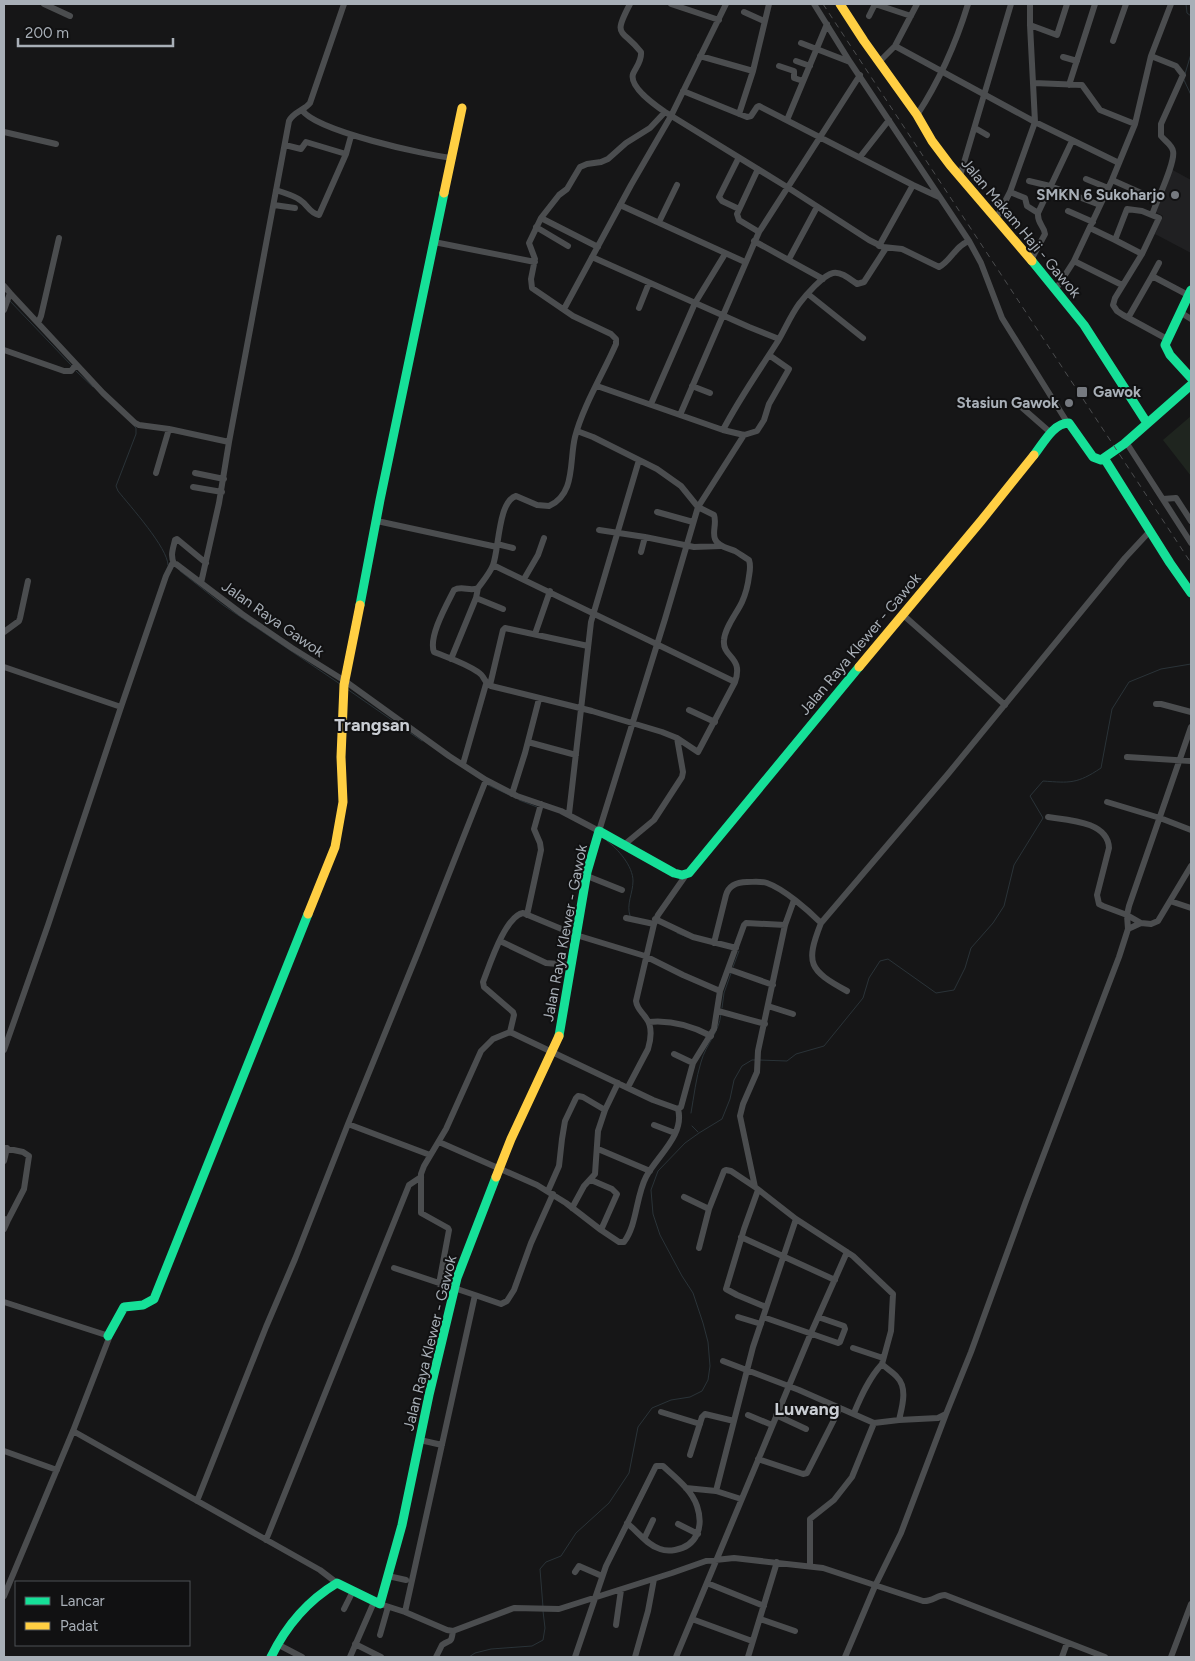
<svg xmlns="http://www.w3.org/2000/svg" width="1195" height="1661" font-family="Figtree,sans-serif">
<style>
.built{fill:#202022}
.green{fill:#1f251f}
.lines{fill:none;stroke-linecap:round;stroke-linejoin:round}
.stream{stroke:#2a3338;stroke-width:1}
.street{stroke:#4b4d4f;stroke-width:6}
.fast{stroke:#16e098;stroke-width:9}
.slow{stroke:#ffcf43;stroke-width:9}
.rail{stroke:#4b4c4e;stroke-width:1;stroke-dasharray:6 5;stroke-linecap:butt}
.poi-dot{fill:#75797f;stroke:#111112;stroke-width:2}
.labels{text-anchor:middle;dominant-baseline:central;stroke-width:4;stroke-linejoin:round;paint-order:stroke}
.poi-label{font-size:15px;font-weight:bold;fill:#a8afb7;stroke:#111112;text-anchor:end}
.street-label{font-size:15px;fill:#a8afb7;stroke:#111112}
.quarter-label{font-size:18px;font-weight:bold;fill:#c9cdd3;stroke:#111112}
</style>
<rect width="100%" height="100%" fill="#161617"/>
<path class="built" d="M 1169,168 L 1191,180 L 1191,253 L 1155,234 L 1163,216 L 1154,211 Z"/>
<path class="green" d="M 1191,416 L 1191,476 L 1163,440 Z"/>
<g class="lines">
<path class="stream" d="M 1186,4 L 1187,13 L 1191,16
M 1185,74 L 1191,54
M 1184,80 L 1191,95
M 9,300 L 72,366
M 76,371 L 93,387
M 134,426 L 136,428 L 136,434 L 116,486 L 118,491 C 130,506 168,548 168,565
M 180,571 L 223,605 L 340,684
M 347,689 L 422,741
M 488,785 L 509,795
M 519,800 L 537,807
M 607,841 C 618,849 633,866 633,881 C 633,893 626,904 630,916
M 677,933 L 687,937
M 733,967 L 739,951
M 722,1008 L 724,993 L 731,973
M 759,1060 L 787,1061 L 796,1054 L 824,1046 L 863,998 L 869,978 L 880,961 L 888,959 L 936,993 L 954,990 L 965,968 L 971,948 L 993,923 L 1004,906 L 1014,865 L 1043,818 L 1030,796 L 1043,781 C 1070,783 1077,784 1101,768 L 1112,709 L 1129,682 L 1161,669 L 1191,664
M 691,1113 C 694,1096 696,1078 701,1062 C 706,1044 719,1033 721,1014
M 692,1126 L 698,1132
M 543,1607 L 540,1569 L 546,1562 L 561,1556 L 576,1533 L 609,1503 L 629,1473 L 638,1427 L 652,1408 L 671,1400 L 690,1397 L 702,1391 L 708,1380 L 710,1366 L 708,1342 L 703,1323 L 693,1293 L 682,1276 L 660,1235 L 653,1214 L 651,1190 L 658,1171 L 685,1143 L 699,1133 L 722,1119 L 730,1099 L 734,1080 L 742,1066 L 752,1060 L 755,1060
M 469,1657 L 475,1653 L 491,1649 L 532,1646 L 543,1640 L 545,1628 L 543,1611"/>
<path class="street" d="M 44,4 L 70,16
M 630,4 C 612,38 622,28 641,52 C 642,61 636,67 633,74 C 629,87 655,105 665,112 L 787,187 L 869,240 L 883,247 L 902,249 L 939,267 C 951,261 955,246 969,241
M 671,4 L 719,20
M 814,4 L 850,62 L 969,241 L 981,263 L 1002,318 L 1067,422
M 875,4 L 911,16
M 744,12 L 764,21
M 869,16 L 875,4
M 1030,25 L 1057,35 L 1067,4
M 1113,41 L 1126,4
M 801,43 L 850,62
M 895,46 L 1035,122 L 1119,163
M 700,56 L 753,71
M 1151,56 L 1176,66 L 1183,75 L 1161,124 L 1161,136 C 1165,141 1172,145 1173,151 C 1176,162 1156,202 1152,215
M 1063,57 L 1077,61
M 796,61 L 810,66
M 879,62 L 895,46 L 917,4
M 779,66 L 794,71 L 794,78 L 803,81
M 1034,83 L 1082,85 L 1100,110 L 1135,124
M 1069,85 L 1095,4
M 683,91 L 747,117 L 751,116 L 757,107 L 759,106 L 913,185 L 939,197
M 302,110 C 316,131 425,155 452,158
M 739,114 L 753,71 L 769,4
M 917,115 C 940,80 956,43 968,4
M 787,120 L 827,24
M 975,128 L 987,135
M 4,132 L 56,144
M 285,145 L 301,149 L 306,142 L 346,154 L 351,136
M 860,157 L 889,120
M 738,159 L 719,197 L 722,201 L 739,209
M 758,169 L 737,214 L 739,220 L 759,232
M 960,176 L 1011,4
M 1086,179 L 1108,188
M 1112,180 L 1157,200
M 1029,181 L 1050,186 L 1100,205
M 276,190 C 284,193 293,195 300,200 C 308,205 309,213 319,215 L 346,154
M 1010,192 L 1025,198 L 1027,206 L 1038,213
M 274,205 L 295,208
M 620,205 L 745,262
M 1068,211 L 1093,222
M 541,218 L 598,247
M 996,219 L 1010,192 L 1035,122 L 1030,25 L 1030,4
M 659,222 L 677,185
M 536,227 L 568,246
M 1090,228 L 1115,240 L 1127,209 L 1142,211 L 1159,218 L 1142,254 L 1115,298 L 1113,305 L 1117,311 L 1123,315 L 1167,339
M 1115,240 L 1142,254
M 754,241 L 823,279
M 434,242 L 535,262
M 879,246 L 913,185
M 592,257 L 749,327 L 779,339
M 789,259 L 817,207
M 1031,260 L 1045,234 C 1044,225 1037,224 1038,213 L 1072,141
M 1152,276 L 1159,263
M 1122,285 L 1074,261 L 1112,180 L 1135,124 L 1151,56 L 1171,4
M 4,286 L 10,293 L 4,310
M 1056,289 L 1074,261
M 10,293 L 103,393 L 135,423 L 139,425 L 169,429 L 229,442
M 808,294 L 863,338
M 639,308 L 649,283
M 564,309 L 631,185 L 671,116 L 726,4
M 1180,312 L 1191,319
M 1128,318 L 1152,276 L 1188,295
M 38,323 L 41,316 L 59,238
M 4,350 L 64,371 L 71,371 L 76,365
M 597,386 L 723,430 C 739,399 759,371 778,341 C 785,329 791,315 799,304 C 805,296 823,275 833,273 C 841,271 850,279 857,284 L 864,282 L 886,248
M 692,386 L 710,393
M 651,404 L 695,303 L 725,254
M 1019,405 L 1051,433
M 680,415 L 759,232 L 860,75
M 723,430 L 744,435 L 757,431 L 764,420 L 769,404 L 789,369 L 769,355
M 577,431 L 593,437 L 657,469 L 681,486 L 698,507 L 714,515 C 717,523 712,532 715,539 C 718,547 729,548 735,551 C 740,554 744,557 749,560 C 751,566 750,570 749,576 C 748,585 746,593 742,602 C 737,613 725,627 724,640 C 722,658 744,656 735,682
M 1126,442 L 1191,543
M 156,473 L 169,429
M 195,473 L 224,479
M 193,487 L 222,492
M 1163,499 L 1176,498 L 1191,521
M 657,512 L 693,522
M 377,521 L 497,547
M 599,530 L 645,537 L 694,547 L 721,546
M 497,544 L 513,548
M 641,552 L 645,537
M 174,564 C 170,555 173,549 175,540 L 177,539 L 206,563
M 493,565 L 735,682 L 698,752 L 677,738
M 524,579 L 538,555 L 544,538
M 201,583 L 219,503 L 229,442 L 289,121 C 293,112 305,110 310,103 L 344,4
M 476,598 L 503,609
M 902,614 L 1005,705
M 4,632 L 19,621 L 20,618 L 28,581
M 535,634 L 550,591
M 451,659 L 476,598 L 478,588
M 4,667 L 121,707 L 166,576 L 172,564 L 176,564 L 242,614 L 292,648 L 345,681 L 449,756 L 486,780 L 517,796 L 561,811 L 599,831 L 665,619 L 698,507 L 744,435
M 490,685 L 503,630 L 505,628 L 588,646
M 1156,704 L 1161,704 L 1191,712
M 689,710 L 715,722
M 528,742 L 576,755
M 1127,757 L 1191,761
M 463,764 L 486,684
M 512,794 L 525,753 L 539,699
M 1107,802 L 1160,818 L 1191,830
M 569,814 L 591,622 L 639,460
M 1048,817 C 1067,820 1108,821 1109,848 L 1097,895 L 1099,904 L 1103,906 L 1127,915 L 1141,923
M 625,844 L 654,820 L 682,777 L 683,772 L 677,738 L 662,732 L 592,711 L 491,686 C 484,683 485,676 478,672 C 465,663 449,658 434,652 C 428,637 447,604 454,590 C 462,585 470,592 478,588 C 483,581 490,573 493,565 C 499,550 498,501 516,496 L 537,505 L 549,506 C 576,494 569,461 575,437 C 583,406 603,374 616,344 L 616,339 L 611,334 L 573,316 L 532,288 L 531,279 L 535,259 L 529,243 L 541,218 L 559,195 L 567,189 L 580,167 L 587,164 L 601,162 L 608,159 L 626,143 L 650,128 L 665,112
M 587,876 L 622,890
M 1170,901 L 1191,908
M 527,915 L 541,850 L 540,843 L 534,829 L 541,804
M 626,918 L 654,924
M 655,919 L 693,937 L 736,948
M 821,923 L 948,774 L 1125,558 L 1150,531
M 785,925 L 794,900
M 1128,929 L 1127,915 L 1129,906 L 1191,727
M 500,941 L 546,963 L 571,965
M 714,943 L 726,895 C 729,885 737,882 747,882 C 754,882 761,881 767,883 C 784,889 808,910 821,923 C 805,964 809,970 847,991
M 728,969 L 773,985
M 768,1006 L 793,1014
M 718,1011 L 765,1024
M 649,1022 C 670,1020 692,1026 711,1036
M 4,1050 L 48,925 L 121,707
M 674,1054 L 693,1063
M 628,1087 L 648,1049 C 651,1039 653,1027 646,1018 C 642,1012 637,1009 636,1001 L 654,924 L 658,915 L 686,875
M 678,1109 L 653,1100 L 510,1032 L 514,1015 L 513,1012 L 484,987 L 483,982 C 489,967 505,916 523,913 L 576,935 L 645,956 L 683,975 L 720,991
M 605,1110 L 618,1083
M 348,1124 L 430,1155
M 654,1125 L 675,1133
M 439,1142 L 537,1185 L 566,1203 L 601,1230 L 619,1242 L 624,1242 C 637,1225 636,1196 646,1177 C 657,1156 685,1135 678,1109 L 681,1107 L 693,1063 L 714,1029 L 720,991 L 744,925 L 746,923 L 785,925 L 758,1051 L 757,1072 L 743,1104 L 740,1116 L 755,1187 L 796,1219 L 853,1256 L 893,1294 L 891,1331 L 882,1364 C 887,1369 893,1372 897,1377 C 908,1388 902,1407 899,1420
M 4,1148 L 23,1152 L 29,1156 L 24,1189 L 8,1220
M 598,1149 L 650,1171
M 4,1161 L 7,1148
M 591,1180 L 612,1189 L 617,1194 L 601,1230
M 758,1190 L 744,1229 L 726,1289 L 737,1295 L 766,1307
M 548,1191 L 559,1166 L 562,1139 L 565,1121 L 576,1098 L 578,1096 L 583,1097 L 605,1110 L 598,1131 L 595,1174 L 584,1186 L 572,1208
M 684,1197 L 709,1209
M 4,1219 L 8,1220 L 4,1229
M 741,1237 L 835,1280
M 699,1248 L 709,1209 L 724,1171 L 726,1170 L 731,1171 L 755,1187
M 394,1268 L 475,1295 L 405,1612
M 439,1284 L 449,1230 L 448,1228 L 421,1213 L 421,1174 L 424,1166 L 446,1129 L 481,1051 L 493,1039 L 510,1032
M 475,1295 L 501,1304 L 507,1301 L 514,1290 L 531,1243 L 553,1194
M 4,1302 L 106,1335 L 109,1338 L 73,1431 L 4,1596
M 738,1317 L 761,1324
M 763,1317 L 838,1343 L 840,1342 L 845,1329 L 844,1326 L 818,1317
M 853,1348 L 883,1358
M 723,1361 L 799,1390 L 874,1423 L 899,1420 L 938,1418 L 946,1414 L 971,1352 L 1026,1201 L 1119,957 L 1128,929 L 1141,923 L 1151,924 L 1158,921 L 1191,866
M 661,1412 L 700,1424
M 854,1413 C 861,1396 869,1378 882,1364
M 748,1415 L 772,1425
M 776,1415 L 806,1429
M 73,1431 L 320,1570 L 337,1583
M 420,1440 L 442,1445
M 4,1451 L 57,1470
M 690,1455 L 702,1417 L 705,1414 L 734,1421
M 758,1459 L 803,1474 L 807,1473 L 840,1408
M 686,1488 L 716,1491 L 741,1499
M 716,1491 L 753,1347 L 796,1219
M 197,1501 L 266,1327 L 295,1259 L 348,1124 L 418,952 L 486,780
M 678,1524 L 698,1534
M 644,1539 L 653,1520
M 266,1540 L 409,1185 L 421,1177
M 810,1566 L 810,1519 L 834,1500 L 852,1477 L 874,1423
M 575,1572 L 579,1566 L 602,1576
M 388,1576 L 406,1580
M 707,1583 L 764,1606
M 380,1604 L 405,1612 L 447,1630 L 453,1631 L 514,1608 L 559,1609 L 672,1573 L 706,1561 L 734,1558 L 823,1568 L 923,1601 C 932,1602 937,1595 945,1595 L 1105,1657
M 344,1609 L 353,1591
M 692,1619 L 752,1641
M 760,1619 L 795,1631
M 616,1625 L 621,1590
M 380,1635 L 388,1607
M 277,1644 L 302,1657
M 355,1644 L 381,1657
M 350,1657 L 374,1602
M 436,1657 L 442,1645 C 451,1639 451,1644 453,1631
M 575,1657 L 606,1566 L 656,1466 L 663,1466 C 675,1477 692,1490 697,1506 C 704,1527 697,1546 675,1550 C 669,1551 665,1551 660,1549 C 647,1545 637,1531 627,1523
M 635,1657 L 648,1611 L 654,1579
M 676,1657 L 811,1333 L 847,1252
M 748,1657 L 777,1562
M 845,1657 L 875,1586 L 901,1533 L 946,1414
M 1062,1657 L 1067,1643
M 1171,1657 L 1191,1604"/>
<path class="fast" d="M 1032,261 L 1084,325 L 1147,423
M 1191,290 L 1165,345 L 1170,355 L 1191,378
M 1034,455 C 1043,444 1053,423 1069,423 L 1093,457 L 1101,460 L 1124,444 L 1191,385
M 1104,458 L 1170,563 L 1191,593
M 360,605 L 380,500 L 444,193
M 559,1036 L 587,872 L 599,831 L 674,873 L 682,875 L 689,873 L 859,667
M 108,1336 L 124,1307 L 143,1305 L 154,1299 L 308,914
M 271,1657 C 286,1626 307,1601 337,1583 L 380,1604 L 402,1525 L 429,1395 L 457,1278 L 496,1177"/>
<path class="slow" d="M 840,4 L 864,41 L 917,115 L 932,141 L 950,165 L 1032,261
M 444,193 L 462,108
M 859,667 L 981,521 L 1034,455
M 308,914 L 335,847 L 343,802 L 341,757 L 344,685 L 360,605
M 496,1177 L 511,1139 L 559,1036"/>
<path class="rail" d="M 823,4 L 1191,563"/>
</g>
<g class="poi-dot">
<circle cx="1175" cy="195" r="5"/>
<rect x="1076" y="386" width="12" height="12" rx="2.5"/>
<circle cx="1069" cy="403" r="5"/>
</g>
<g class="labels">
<g class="poi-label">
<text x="1165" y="195">SMKN 6 Sukoharjo</text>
<text x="1093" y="392" text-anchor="start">Gawok</text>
<text x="1059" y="403">Stasiun Gawok</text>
</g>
<g class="street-label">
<text transform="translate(1021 228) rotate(50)">Jalan Makam Haji - Gawok</text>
<text transform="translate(273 619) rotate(35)">Jalan Raya Gawok</text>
<text transform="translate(860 644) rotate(-50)">Jalan Raya Klewer - Gawok</text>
<text transform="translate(565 933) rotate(-79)">Jalan Raya Klewer - Gawok</text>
<text transform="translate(430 1343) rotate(-76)">Jalan Raya Klewer - Gawok</text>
</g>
<g class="quarter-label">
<text x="372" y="725">Trangsan</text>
<text x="807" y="1409">Luwang</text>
</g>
</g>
<rect width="1195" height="1661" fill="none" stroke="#a8afb7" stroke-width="10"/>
<rect x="15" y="1581" width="175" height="65" fill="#111112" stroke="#4d5054"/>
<rect x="25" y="1597" width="25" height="8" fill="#16e098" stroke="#4d5054"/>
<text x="60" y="1606" font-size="15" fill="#a8afb7">Lancar</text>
<rect x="25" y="1622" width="25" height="8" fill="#ffcf43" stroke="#4d5054"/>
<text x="60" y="1631" font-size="15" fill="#a8afb7">Padat</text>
<path d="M18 38v8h155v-8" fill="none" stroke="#a8afb7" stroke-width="2.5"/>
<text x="25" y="38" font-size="15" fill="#a8afb7" stroke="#111112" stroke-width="4" paint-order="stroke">200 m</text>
</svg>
